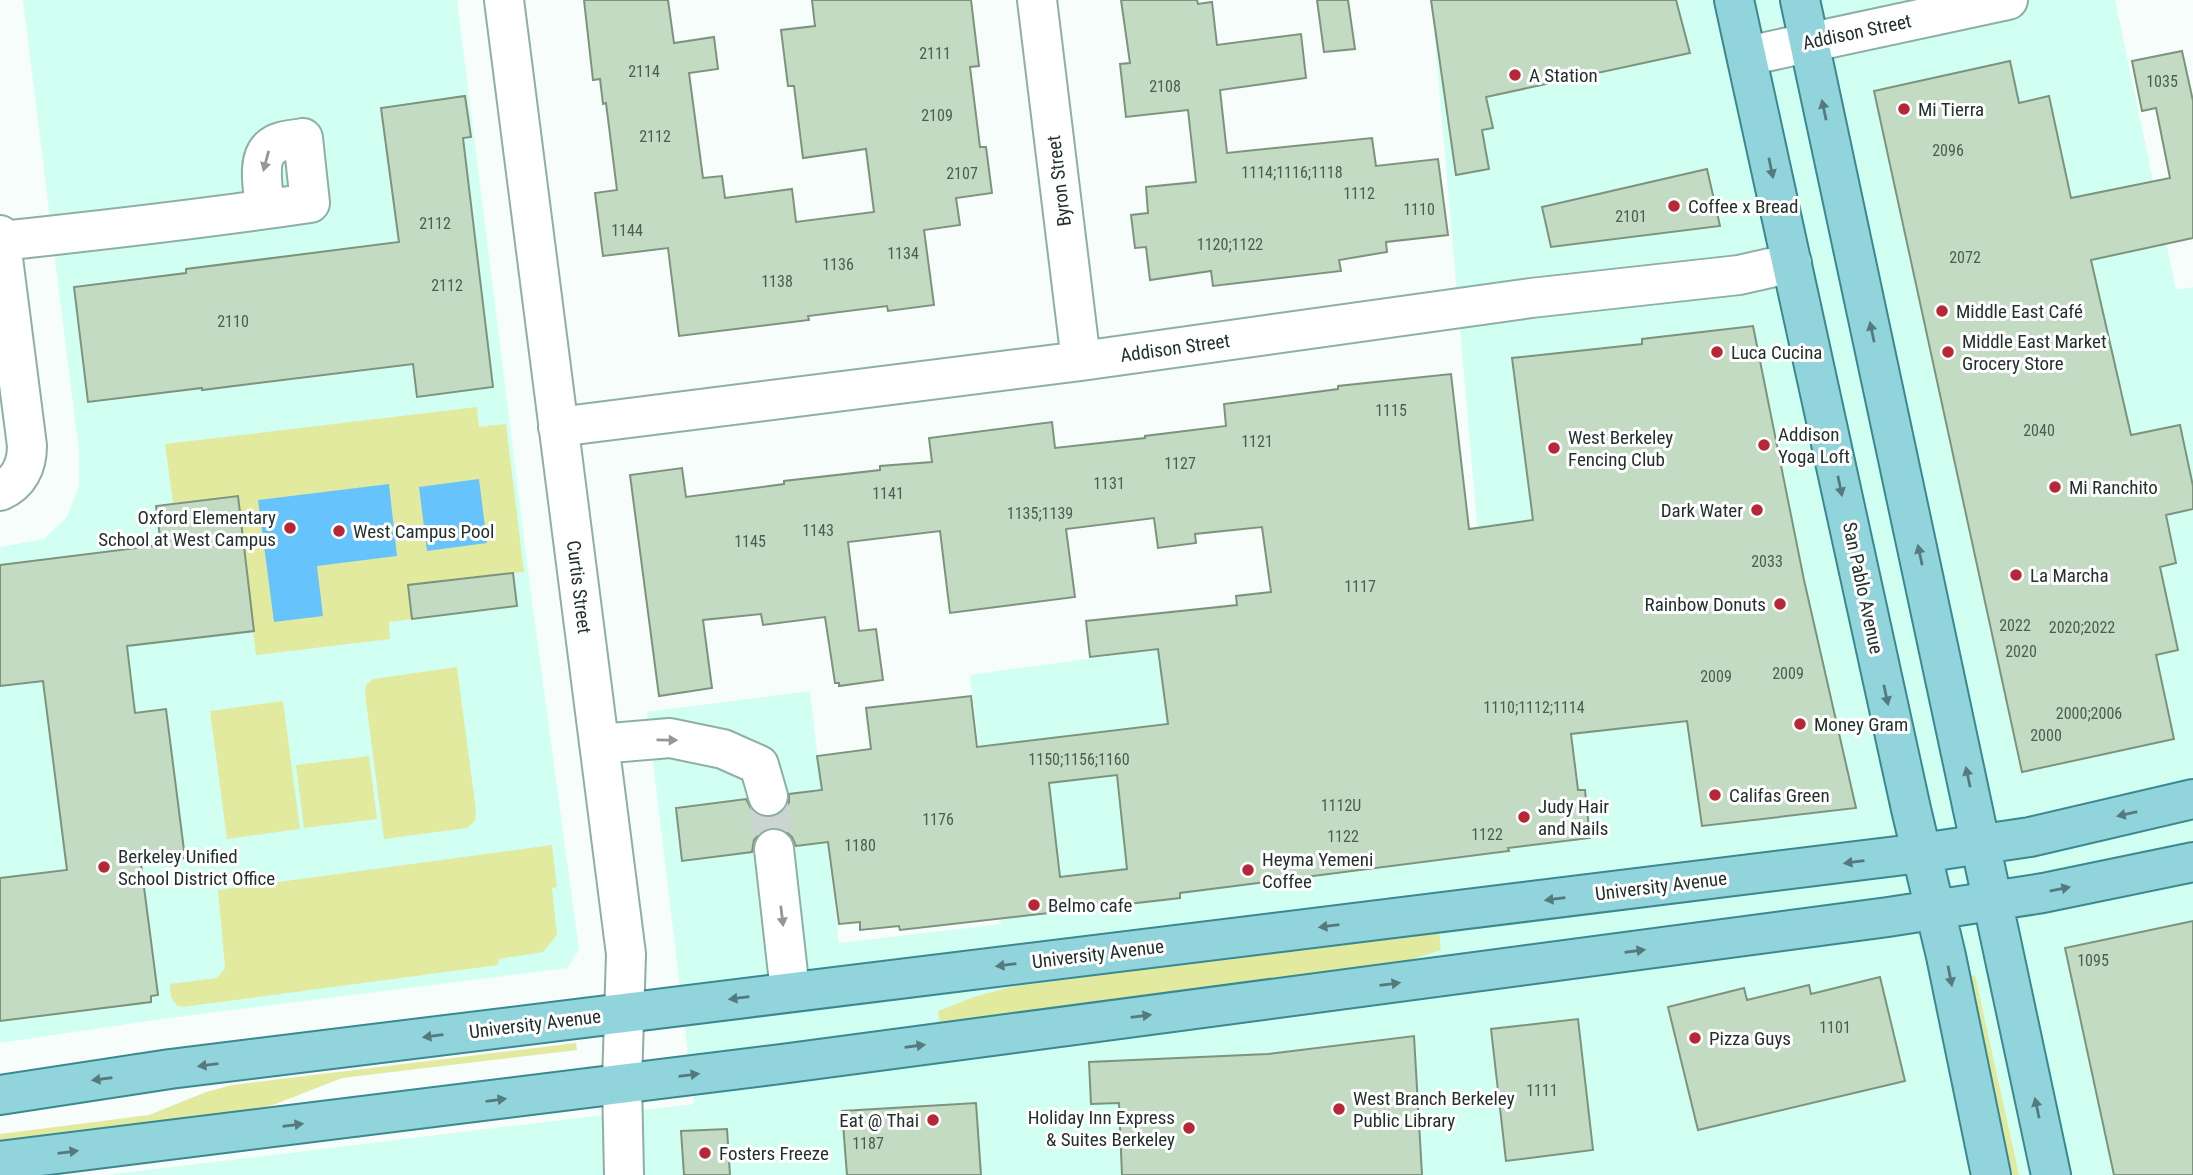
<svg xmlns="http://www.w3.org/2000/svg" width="2193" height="1175" font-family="'Roboto Condensed',sans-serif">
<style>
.built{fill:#d1fff1}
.green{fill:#e2eaa0}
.water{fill:#67c3fb}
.building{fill:#c4dbc3;stroke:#7d937d;stroke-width:2;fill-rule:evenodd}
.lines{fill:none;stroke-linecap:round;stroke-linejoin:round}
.minor-tunnel{stroke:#ccd4d2;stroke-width:38;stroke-dasharray:38 19;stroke-linecap:butt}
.minor-casing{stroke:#8dafa6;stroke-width:42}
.major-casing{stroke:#3a8890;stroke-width:42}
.minor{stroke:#fff;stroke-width:38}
.major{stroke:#91d4dc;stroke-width:38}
.oneway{fill:#547a7c}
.oneway2{fill:#919896}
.poi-dot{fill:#b82738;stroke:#fff;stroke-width:2.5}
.labels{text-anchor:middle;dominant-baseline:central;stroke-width:6;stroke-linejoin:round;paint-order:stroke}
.number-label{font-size:16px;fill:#4b5c52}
.street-label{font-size:19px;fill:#23312d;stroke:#fff}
.poi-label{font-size:19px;fill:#23312d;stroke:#fff;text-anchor:start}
</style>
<rect width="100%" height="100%" fill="#f6fdfb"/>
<path class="built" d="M 23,0 L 457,0 L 532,602 L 579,950 L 567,968 L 161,1019 L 0,1043 L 0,547 L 44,539 L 67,517 L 79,486 L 79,452 Z
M 1509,0 L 2115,0 L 2176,290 L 2193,287 L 2193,1175 L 106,1175 L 694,1104 L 647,712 L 810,691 L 839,943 L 1001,924 L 970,675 L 1484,604 L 1433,17 Z"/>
<path class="green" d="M 477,407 L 479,427 L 506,424 L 524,572 L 513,573 L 517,606 L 389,622 L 390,639 L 256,655 L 253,631 L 170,641 L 156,506 L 173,503 L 165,444 Z
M 457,667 L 476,811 L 475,821 L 467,828 L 384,839 L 365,694 L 366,685 L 373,679 Z
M 283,701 L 300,829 L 227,839 L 210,711 Z
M 369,756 L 377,819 L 304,828 L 296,765 Z
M 552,845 L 557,887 L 552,888 L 557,935 L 543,952 L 499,959 L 498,965 L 183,1007 L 177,1006 L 171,997 L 170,984 L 217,978 L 225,968 L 218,890 Z
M 1439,930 L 1441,950 L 1394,965 L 940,1024 L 938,1011 L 974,997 L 1010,987 Z
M 1975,975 L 2019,1175 L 2011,1175 L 1969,977 Z
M 576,1043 L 577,1050 L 342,1078 L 273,1105 L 254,1109 L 0,1142 L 0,1134 L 149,1115 L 206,1092 L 232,1085 Z"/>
<path class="water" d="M 479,479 L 487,543 L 427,551 L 419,487 Z
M 389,484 L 397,556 L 317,566 L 323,616 L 274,622 L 258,500 Z"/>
<path class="building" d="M 584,0 L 668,0 L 674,43 L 714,37 L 718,69 L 689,73 L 703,178 L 722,176 L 725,198 L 792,189 L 796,222 L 874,212 L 866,149 L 803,158 L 794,86 L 788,86 L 781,30 L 815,26 L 812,0 L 971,0 L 979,66 L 970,67 L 980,147 L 986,147 L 992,193 L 956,198 L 960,225 L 924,230 L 934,305 L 888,311 L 887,306 L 808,316 L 809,320 L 679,336 L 668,248 L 603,256 L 595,193 L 617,190 L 606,103 L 603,104 L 600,79 L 593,80 Z
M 1121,0 L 1197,0 L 1198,4 L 1212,2 L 1217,45 L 1301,34 L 1306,78 L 1220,90 L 1227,153 L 1372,138 L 1376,166 L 1438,159 L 1448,235 L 1386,242 L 1387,252 L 1339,260 L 1341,271 L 1213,286 L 1211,271 L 1150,280 L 1146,247 L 1135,248 L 1131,215 L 1148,213 L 1146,187 L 1196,182 L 1188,110 L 1126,117 L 1120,64 L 1130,63 Z
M 1317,0 L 1348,0 L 1355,49 L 1324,52 Z
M 1431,0 L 1676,0 L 1690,53 L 1486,97 L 1493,128 L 1482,130 L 1489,169 L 1456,175 Z
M 2182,51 L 2193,101 L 2193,238 L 2091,260 L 2131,435 L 2180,425 L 2193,486 L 2193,509 L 2166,515 L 2176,563 L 2160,567 L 2178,650 L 2156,655 L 2174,739 L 2022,772 L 1874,91 L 2010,61 L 2019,103 L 2049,96 L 2071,198 L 2170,178 L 2156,108 L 2142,111 L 2132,61 Z
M 465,96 L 471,137 L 463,138 L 493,387 L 417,397 L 413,364 L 202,390 L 202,388 L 88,402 L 74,287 L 186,273 L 186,269 L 399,242 L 381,108 Z
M 1707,169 L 1720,226 L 1551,247 L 1542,207 Z
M 1753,326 L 1804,580 L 1856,808 L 1702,826 L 1687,721 L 1571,734 L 1578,790 L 1585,790 L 1590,838 L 1508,848 L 1509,851 L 1180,893 L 1180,898 L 900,930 L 899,926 L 860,930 L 860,922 L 839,924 L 828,842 L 796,846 L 792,837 L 783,829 L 771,827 L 761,832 L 754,840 L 752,852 L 682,861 L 676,808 L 746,799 L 753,812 L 763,817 L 775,817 L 784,811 L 789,802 L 789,794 L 822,790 L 817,756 L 871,749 L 866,708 L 971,696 L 977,747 L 1168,724 L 1158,649 L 1090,657 L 1086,621 L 1237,605 L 1236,596 L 1271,592 L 1262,527 L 1195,534 L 1196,543 L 1158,548 L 1154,518 L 1066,529 L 1075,597 L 950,613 L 940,531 L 848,542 L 859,631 L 876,629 L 883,680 L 839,686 L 839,683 L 835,683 L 825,617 L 763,625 L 761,614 L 703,620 L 712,688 L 659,696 L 630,475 L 682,468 L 686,497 L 784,484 L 784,481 L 880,470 L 880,466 L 932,462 L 929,438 L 1052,422 L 1055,448 L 1145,438 L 1145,436 L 1226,426 L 1224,404 L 1338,389 L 1338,386 L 1451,374 L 1469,529 L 1533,520 L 1512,358 L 1642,344 L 1642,339 ZM 1117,775 L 1127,869 L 1060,877 L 1049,783 Z
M 238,496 L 254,631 L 127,646 L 135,713 L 166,709 L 185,858 L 141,864 L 158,995 L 151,996 L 151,1002 L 0,1021 L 0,878 L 67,870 L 43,681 L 0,686 L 0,565 L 161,545 L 156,506 Z
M 513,573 L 517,606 L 412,619 L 408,585 Z
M 2193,921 L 2193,1175 L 2114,1175 L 2065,948 Z
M 1880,977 L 1905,1081 L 1698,1130 L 1668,1007 L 1744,988 L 1747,1000 L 1809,985 L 1811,994 Z
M 1578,1019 L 1593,1150 L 1506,1161 L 1491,1029 Z
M 1414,1036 L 1422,1175 L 1122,1175 L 1119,1103 L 1091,1104 L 1089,1062 L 1268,1054 Z
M 976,1103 L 981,1175 L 847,1175 L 842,1111 Z
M 727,1129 L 730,1175 L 684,1175 L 681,1131 Z"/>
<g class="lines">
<path class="minor-tunnel" d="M 768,796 L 774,849"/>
<defs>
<path id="minor" d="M 504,0 L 626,954 L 622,1083 L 624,1175
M 1037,0 L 1081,361
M 1747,56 L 2008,0
M 0,235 L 27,446 C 27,466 19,483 0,491
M 1,241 C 104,230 208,218 310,203 L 303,138 C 293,140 278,140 270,148 C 256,161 264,192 265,209
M 558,427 L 1081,361 L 1531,298 L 1739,275 L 1792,263
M 599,744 L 670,738 L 723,749 L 759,765 L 768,796
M 774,849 L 790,991"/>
<path id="major" d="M 1734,0 L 1911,809 L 1946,956 L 1991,1175
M 1800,0 L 2051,1175
M 0,1095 L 170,1069 L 1921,853 L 2030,837 L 2193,799
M 0,1161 L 781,1064 L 1888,917 L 2043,893 L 2193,862"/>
</defs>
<use href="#minor" class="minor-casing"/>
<use href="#major" class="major-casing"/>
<use href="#minor" class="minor"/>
<use href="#major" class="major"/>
</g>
<defs><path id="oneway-solid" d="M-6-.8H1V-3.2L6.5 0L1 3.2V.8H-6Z" transform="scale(1.75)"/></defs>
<g class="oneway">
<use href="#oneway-solid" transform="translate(1824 110) rotate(-102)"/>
<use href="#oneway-solid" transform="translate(1771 168) rotate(78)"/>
<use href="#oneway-solid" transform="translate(1872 332) rotate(-102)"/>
<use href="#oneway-solid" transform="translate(1840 486) rotate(78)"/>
<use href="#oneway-solid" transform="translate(1920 555) rotate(-102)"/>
<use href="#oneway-solid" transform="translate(1886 695) rotate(78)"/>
<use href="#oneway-solid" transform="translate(1968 777) rotate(-102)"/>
<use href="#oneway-solid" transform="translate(2127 814) rotate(167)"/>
<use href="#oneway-solid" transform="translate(1854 862) rotate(173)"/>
<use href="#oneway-solid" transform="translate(2060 889) rotate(-11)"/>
<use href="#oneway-solid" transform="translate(1555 899) rotate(173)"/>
<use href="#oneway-solid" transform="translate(1329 926) rotate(173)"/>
<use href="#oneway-solid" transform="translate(1635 951) rotate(-8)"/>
<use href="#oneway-solid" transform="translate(1006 965) rotate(173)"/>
<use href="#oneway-solid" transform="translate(1950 976) rotate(79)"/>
<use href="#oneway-solid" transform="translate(1390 984) rotate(-7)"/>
<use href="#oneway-solid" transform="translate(739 998) rotate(173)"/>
<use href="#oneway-solid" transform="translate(1141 1016) rotate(-7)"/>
<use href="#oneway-solid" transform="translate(433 1036) rotate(173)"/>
<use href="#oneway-solid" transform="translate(915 1046) rotate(-8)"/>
<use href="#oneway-solid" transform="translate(208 1065) rotate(173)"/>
<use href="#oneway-solid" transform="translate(689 1075) rotate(-7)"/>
<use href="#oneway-solid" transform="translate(102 1079) rotate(172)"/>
<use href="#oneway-solid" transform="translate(496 1100) rotate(-7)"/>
<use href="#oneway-solid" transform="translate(2037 1108) rotate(-102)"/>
<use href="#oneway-solid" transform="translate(293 1125) rotate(-7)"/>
<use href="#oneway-solid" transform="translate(68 1152) rotate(-7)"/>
</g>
<g class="oneway2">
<use href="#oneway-solid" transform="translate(266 161) rotate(105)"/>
<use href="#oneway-solid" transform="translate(667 740) rotate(1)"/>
<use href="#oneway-solid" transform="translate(782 916) rotate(83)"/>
</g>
<g class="poi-dot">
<circle cx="1515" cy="75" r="7"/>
<circle cx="1904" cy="109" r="7"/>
<circle cx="1674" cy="206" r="7"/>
<circle cx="1942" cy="311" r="7"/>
<circle cx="1717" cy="352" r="7"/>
<circle cx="1948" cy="352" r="7"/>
<circle cx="1764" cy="445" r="7"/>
<circle cx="1554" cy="448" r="7"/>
<circle cx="2055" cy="487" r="7"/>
<circle cx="1757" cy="510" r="7"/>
<circle cx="290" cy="528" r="7"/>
<circle cx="339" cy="531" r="7"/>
<circle cx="2016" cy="575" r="7"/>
<circle cx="1780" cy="604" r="7"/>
<circle cx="1800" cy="724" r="7"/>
<circle cx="1715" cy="795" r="7"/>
<circle cx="1524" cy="817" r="7"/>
<circle cx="104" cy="867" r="7"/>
<circle cx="1248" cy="870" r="7"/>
<circle cx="1034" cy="905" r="7"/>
<circle cx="1695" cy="1038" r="7"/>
<circle cx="1339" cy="1109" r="7"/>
<circle cx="933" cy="1120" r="7"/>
<circle cx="1189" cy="1128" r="7"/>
<circle cx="705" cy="1153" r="7"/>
</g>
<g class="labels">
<g class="number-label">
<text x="935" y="53">2111</text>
<text x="644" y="71">2114</text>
<text x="2162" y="81">1035</text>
<text x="1165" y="86">2108</text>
<text x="937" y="115">2109</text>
<text x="655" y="136">2112</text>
<text x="1948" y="150">2096</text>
<text x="1292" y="172">1114;1116;1118</text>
<text x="962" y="173">2107</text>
<text x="1359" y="193">1112</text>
<text x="1419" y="209">1110</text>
<text x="1631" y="216">2101</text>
<text x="435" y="223">2112</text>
<text x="627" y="230">1144</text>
<text x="1230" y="244">1120;1122</text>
<text x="903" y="253">1134</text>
<text x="1965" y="257">2072</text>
<text x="838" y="264">1136</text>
<text x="777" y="281">1138</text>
<text x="447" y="285">2112</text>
<text x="233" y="321">2110</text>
<text x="1391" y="410">1115</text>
<text x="2039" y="430">2040</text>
<text x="1257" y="441">1121</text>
<text x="1180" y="463">1127</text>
<text x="1109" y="483">1131</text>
<text x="888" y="493">1141</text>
<text x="1040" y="513">1135;1139</text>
<text x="818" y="530">1143</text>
<text x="750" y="541">1145</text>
<text x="1767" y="561">2033</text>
<text x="1360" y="586">1117</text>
<text x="2015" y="625">2022</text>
<text x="2082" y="627">2020;2022</text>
<text x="2021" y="651">2020</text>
<text x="1788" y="673">2009</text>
<text x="1716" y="676">2009</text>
<text x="1534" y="707">1110;1112;1114</text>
<text x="2089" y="713">2000;2006</text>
<text x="2046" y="735">2000</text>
<text x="1079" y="759">1150;1156;1160</text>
<text x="1341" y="805">1112U</text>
<text x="938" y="819">1176</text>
<text x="1487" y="834">1122</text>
<text x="1343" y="836">1122</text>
<text x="860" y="845">1180</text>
<text x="2093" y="960">1095</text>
<text x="1835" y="1027">1101</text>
<text x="1542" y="1090">1111</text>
<text x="868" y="1143">1187</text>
</g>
<g class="street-label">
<text transform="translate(1857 32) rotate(-12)">Addison Street</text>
<text transform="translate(1059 181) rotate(-97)">Byron Street</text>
<text transform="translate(1175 348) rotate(-8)">Addison Street</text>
<text transform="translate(579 587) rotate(83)">Curtis Street</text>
<text transform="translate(1863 588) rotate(78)">San Pablo Avenue</text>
<text transform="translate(1661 886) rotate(-7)">University Avenue</text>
<text transform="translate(1098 954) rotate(-7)">University Avenue</text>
<text transform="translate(535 1024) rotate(-7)">University Avenue</text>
</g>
<g class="poi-label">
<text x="1529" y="75">A Station</text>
<text x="1918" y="109">Mi Tierra</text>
<text x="1688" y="206">Coffee x Bread</text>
<text x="1956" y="311">Middle East Café</text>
<text x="1962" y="341">Middle East Market<tspan x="1962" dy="22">Grocery Store</tspan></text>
<text x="1731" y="352">Luca Cucina</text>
<text x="1778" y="434">Addison<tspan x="1778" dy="22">Yoga Loft</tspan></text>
<text x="1568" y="437">West Berkeley<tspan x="1568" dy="22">Fencing Club</tspan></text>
<text x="2069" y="487">Mi Ranchito</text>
<text x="1743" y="510" text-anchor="end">Dark Water</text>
<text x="276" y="517" text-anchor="end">Oxford Elementary<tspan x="276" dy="22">School at West Campus</tspan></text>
<text x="353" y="531">West Campus Pool</text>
<text x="2030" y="575">La Marcha</text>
<text x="1766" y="604" text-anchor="end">Rainbow Donuts</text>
<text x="1814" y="724">Money Gram</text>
<text x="1729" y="795">Califas Green</text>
<text x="1538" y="806">Judy Hair<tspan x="1538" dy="22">and Nails</tspan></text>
<text x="118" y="856">Berkeley Unified<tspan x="118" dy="22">School District Office</tspan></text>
<text x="1262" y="859">Heyma Yemeni<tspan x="1262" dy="22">Coffee</tspan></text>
<text x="1048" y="905">Belmo cafe</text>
<text x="1709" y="1038">Pizza Guys</text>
<text x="1353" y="1098">West Branch Berkeley<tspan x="1353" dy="22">Public Library</tspan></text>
<text x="1175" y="1117" text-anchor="end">Holiday Inn Express<tspan x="1175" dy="22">&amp; Suites Berkeley</tspan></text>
<text x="919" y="1120" text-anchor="end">Eat @ Thai</text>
<text x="719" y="1153">Fosters Freeze</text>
</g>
</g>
</svg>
